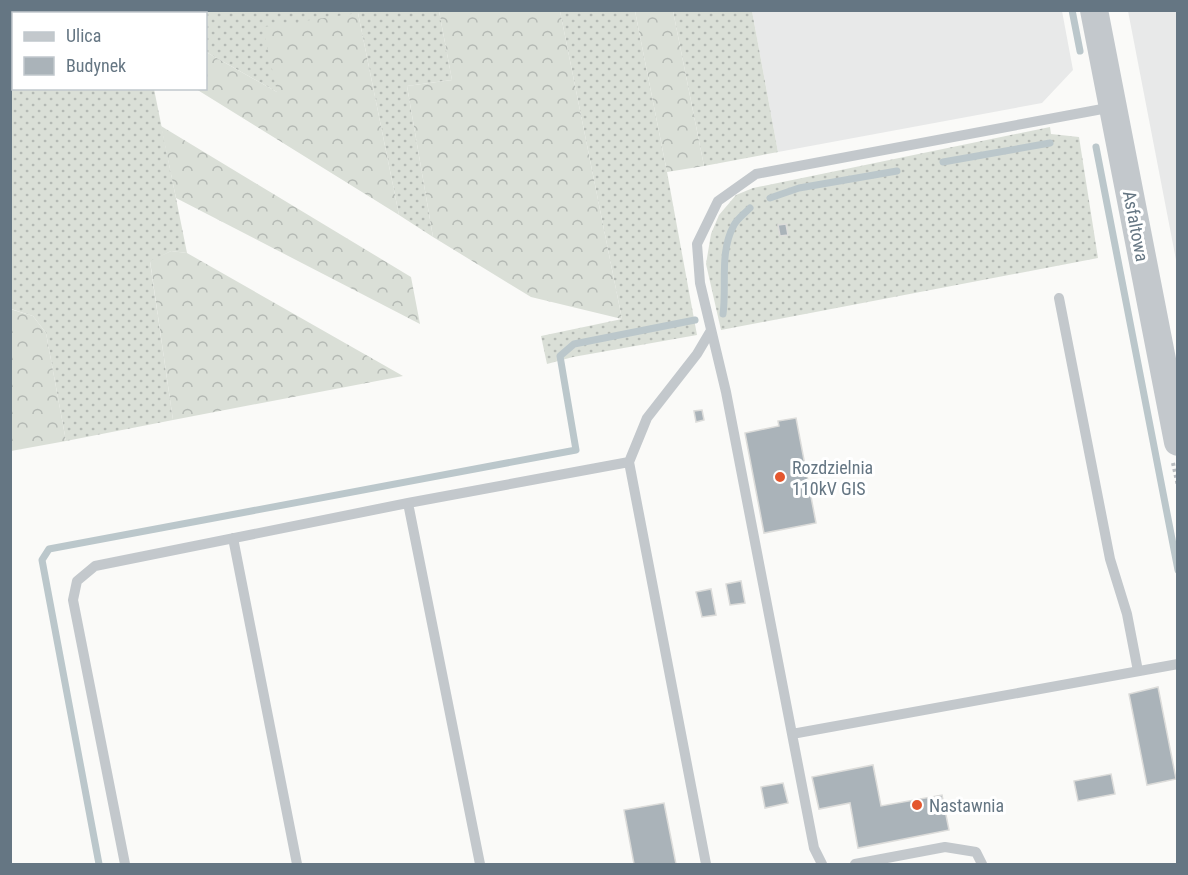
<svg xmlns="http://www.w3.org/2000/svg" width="1188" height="875" font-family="'Roboto Condensed',sans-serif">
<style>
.built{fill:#e8e9e9}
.grass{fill:url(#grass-dots)}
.forest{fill:url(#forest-crowns)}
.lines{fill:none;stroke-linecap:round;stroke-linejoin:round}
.stream{stroke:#bbc7cb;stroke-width:7}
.building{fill:#aab3b9;stroke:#dcdcda;stroke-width:1.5}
.path{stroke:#bbbfc2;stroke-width:4;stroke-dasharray:3 3;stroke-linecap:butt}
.service{stroke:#c3c8cc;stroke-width:10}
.tertiary{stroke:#c3c8cc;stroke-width:28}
.poi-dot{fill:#e4572e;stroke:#fff;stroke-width:2}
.labels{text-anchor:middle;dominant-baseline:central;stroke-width:6;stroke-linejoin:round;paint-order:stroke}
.street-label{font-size:18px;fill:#657683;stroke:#fff}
.poi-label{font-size:18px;fill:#657683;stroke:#fff;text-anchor:start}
</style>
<defs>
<pattern id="grass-dots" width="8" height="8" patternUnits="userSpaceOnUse" patternTransform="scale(1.5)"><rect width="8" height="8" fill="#dadfd7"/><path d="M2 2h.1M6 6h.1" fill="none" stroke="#b4b9b4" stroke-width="1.8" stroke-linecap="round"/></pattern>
<pattern id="forest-crowns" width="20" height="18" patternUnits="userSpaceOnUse" patternTransform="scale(1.5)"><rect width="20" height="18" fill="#dadfd7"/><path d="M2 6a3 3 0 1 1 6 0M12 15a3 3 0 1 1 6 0" fill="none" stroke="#b4b9b4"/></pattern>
</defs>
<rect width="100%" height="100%" fill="#fafaf8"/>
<path class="built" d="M 752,11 L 1062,11 L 1073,70 L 1042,103 L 778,152 Z
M 1128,11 L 1177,11 L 1177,265 Z"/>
<path class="grass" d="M 10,11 L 439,11 L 452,80 L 407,86 L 433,237 L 399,215 L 358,13 L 277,92 L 206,52 L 206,14 L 14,14 L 14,88 L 154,89 L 187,253 L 171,251 L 150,262 L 173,420 L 66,441 L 46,333 L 33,316 L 11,309 Z
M 560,11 L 635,11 L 667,172 L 697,335 L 573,357 L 547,364 L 541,336 L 622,319 Z
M 673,11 L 752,11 L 778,152 L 704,166 Z
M 1050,127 L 1051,134 L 1079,137 L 1098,258 L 721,330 L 706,264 L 711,234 L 719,215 L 736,195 L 753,188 Z"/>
<path class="forest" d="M 439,11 L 560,11 L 622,319 L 531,297 L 433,237 L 407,86 L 452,80 Z
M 635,11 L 673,11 L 704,166 L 667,172 Z
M 358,13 L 399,215 L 196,89 L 206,88 L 206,52 L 277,92 L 263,27 Z
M 161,126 L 411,277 L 420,324 L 176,198 Z
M 171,251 L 187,253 L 403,376 L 173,420 L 150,261 Z
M 10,309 L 33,316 L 46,333 L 66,441 L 11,451 Z"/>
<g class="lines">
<path class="stream" d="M 1072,10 L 1080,51
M 1096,147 L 1178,570
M 943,162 L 1050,143
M 770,198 L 799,188 L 897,171
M 723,314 C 727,285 719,252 734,225 C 737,219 745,213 750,208
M 99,864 L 42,560 L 49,549 L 576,450 L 560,356 L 574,344 L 695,320"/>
</g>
<path class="building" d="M 786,224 L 788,235 L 780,236 L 778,225 Z
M 702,410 L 704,420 L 696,422 L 694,411 Z
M 796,418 L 816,523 L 764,533 L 745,433 L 779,426 L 778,421 Z
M 741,581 L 745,603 L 730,605 L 726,584 Z
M 711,589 L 716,615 L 702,617 L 696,592 Z
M 1158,687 L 1176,779 L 1147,785 L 1129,694 Z
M 873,765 L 881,806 L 942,795 L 949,830 L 858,848 L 850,803 L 819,809 L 812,777 Z
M 1111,774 L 1115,794 L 1078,801 L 1074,781 Z
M 783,783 L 788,803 L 765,808 L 761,787 Z
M 664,803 L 676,864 L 634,864 L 624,810 Z"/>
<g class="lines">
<path class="path" d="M 1173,463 L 1178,486"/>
<path class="service" d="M 1059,298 L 1110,559 L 1127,614 L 1138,671
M 408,503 L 480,864
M 233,538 L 297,864
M 792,734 L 1178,664
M 125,864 L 73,600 L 77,581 L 95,566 L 408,503 L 629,462
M 706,864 L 629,462 L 647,418 L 697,354 L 710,332
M 822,864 L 814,848 L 726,392 L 700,283 L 697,244 L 718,201 L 756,174 L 1113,107
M 855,864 L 945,847 L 976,852 L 982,864"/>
<path class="tertiary" d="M 1094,10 L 1178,442"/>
</g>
<g class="poi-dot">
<circle cx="780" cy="477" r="6"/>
<circle cx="917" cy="805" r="6"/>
</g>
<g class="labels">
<g class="street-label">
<text transform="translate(1136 226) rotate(79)">Asfaltowa</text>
</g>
<g class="poi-label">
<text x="792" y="467">Rozdzielnia<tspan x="792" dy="21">110kV GIS</tspan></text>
<text x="929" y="805">Nastawnia</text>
</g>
</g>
<rect width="1188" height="875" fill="none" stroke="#657683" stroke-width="24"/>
<rect x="12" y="12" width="195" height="78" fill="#ffffff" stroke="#c1c8cd" stroke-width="1.5"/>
<rect x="24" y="32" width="30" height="9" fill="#c3c8cc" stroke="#c1c8cd" stroke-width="1.5"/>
<text x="66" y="42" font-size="18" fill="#657683">Ulica</text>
<rect x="24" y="57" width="30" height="18" fill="#aab3b9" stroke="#c1c8cd" stroke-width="1.5"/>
<text x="66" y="72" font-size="18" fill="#657683">Budynek</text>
</svg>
